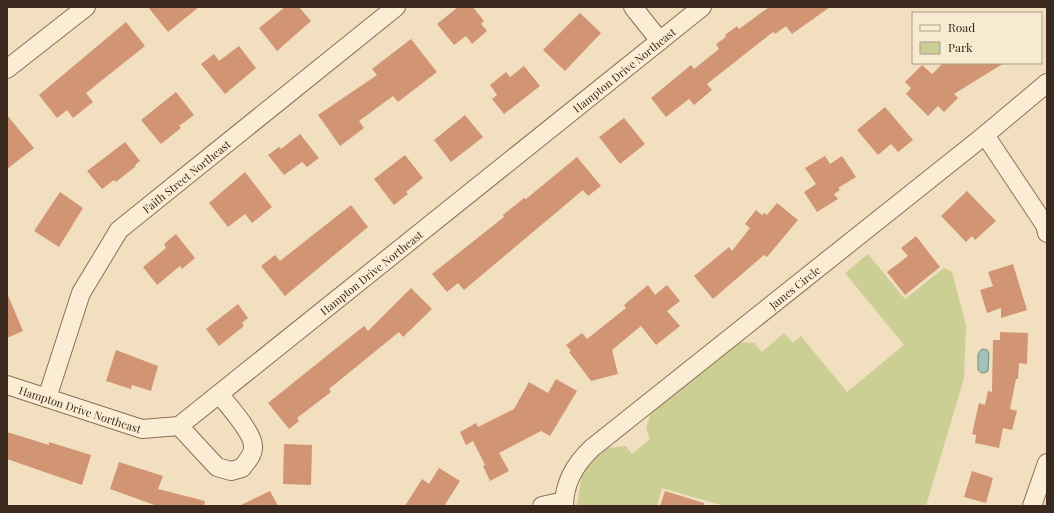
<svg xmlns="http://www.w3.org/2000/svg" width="1054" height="513" font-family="'Playfair Display',serif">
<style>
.green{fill:#cccf94}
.water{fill:#a3c2b7;stroke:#6a9185}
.building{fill:#d19574}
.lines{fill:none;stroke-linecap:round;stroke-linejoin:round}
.minor-casing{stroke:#8b6f57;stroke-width:20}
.minor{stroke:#fbedd4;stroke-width:18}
.labels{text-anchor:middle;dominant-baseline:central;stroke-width:3.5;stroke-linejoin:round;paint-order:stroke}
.street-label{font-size:11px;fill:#3a291c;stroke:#f7ead0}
</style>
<rect width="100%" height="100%" fill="#f1dfc0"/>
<path class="green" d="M 868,254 L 905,299 L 944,268 L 952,272 L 966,325 L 964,378 L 926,506 L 724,506 L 662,488 L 657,506 L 577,506 L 582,472 L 606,448 L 626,446 L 632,454 L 650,439 L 646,429 L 651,412 L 739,342 L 754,343 L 762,352 L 784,333 L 793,343 L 801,336 L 847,392 L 904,345 L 845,273 Z"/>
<path class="water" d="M 982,349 L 987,350 L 989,353 L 988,370 L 987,372 L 982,373 L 978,370 L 978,354 Z"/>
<path class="building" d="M 148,7 L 199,7 L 168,32 Z
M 285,7 L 299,7 L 311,21 L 277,51 L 259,28 Z
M 458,7 L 473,7 L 484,21 L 481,24 L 487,31 L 472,44 L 466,36 L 454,45 L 437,24 Z
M 769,7 L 830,7 L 792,34 L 786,26 L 775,34 L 773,32 L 707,84 L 712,90 L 694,105 L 689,99 L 666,117 L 651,98 L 691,65 L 694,69 L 719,49 L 716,44 L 726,37 L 725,35 L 737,26 L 739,29 Z
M 580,13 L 601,33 L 565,71 L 543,50 Z
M 126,22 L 145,46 L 86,93 L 93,102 L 73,118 L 67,110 L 57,118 L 39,95 Z
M 411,39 L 437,72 L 398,102 L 393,96 L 359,121 L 364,128 L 340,146 L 318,115 L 377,75 L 372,69 Z
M 239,46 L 256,68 L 225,94 L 201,64 L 214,54 L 219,61 Z
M 943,63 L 1004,63 L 954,94 L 958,98 L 944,112 L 938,106 L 928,116 L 906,94 L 911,88 L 905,82 L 922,65 L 932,74 Z
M 524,66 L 540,86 L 504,114 L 492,99 L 497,95 L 490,85 L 506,72 L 510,77 Z
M 176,92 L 194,115 L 179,126 L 181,128 L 161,144 L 141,120 Z
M 885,107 L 913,140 L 898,152 L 891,144 L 878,155 L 857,130 Z
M 7,115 L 34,148 L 7,169 Z
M 465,115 L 483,137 L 451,162 L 434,140 Z
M 624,118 L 645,144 L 620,164 L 599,137 Z
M 300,134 L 319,158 L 307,167 L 302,162 L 284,175 L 268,155 L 279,147 L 281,149 Z
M 125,142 L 140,161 L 135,165 L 136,166 L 116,182 L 114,180 L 102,189 L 87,171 Z
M 405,155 L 423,178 L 406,192 L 408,194 L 394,205 L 374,179 Z
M 825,156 L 830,164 L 842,156 L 856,177 L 838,188 L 840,190 L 834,194 L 838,199 L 817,212 L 804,192 L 816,184 L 805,168 Z
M 577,157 L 601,186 L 588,196 L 583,190 L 464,290 L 458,283 L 447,292 L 432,274 L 504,217 L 503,215 L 524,198 L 526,199 Z
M 245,172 L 272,207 L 252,223 L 245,214 L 228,227 L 209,203 Z
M 967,191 L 996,221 L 975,240 L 972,236 L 966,242 L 941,216 Z
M 60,192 L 83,208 L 59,247 L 34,231 Z
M 777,203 L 798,220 L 767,257 L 764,255 L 713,299 L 694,276 L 729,247 L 732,251 L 750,228 L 745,224 L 756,210 L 762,215 L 764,213 L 767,215 Z
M 351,205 L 368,227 L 285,296 L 261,266 L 275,255 L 280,261 Z
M 176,234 L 195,258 L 182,269 L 180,266 L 157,285 L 143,267 L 166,248 L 164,244 Z
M 916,236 L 940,267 L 905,295 L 887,272 L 908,256 L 901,248 Z
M 1013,264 L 1027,310 L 1001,318 L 1001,308 L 987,313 L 980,290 L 993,286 L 988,272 Z
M 648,285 L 655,295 L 667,285 L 680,301 L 667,311 L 680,326 L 656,345 L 641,326 L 612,350 L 618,374 L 591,381 L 569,352 L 571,351 L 566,345 L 582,333 L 587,339 L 626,308 L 624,305 Z
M 411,288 L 432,309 L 403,337 L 399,332 L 329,389 L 331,392 L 297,418 L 299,421 L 289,429 L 268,403 L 364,326 L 368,331 Z
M 7,293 L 23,331 L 7,338 Z
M 238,304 L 248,318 L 242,323 L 244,326 L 219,346 L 206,329 Z
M 1000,332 L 1028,333 L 1027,364 L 1019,363 L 1018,379 L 1016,379 L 1010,409 L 1017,411 L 1012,430 L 1003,428 L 999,448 L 975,443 L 976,435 L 972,434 L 979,403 L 985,405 L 988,391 L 992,392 L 993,340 L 1000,340 Z
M 116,350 L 158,366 L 151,391 L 132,385 L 131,389 L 106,381 Z
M 556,379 L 577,391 L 550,436 L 541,431 L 499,453 L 509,471 L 490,481 L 483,466 L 485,465 L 473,441 L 466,445 L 460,432 L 476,423 L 478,427 L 514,409 L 529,382 L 548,393 Z
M 7,432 L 49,445 L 49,442 L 91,455 L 82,485 L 7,459 Z
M 284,444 L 312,445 L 311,485 L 283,484 Z
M 119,462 L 163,476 L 158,489 L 205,501 L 204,506 L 157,506 L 110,489 Z
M 439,468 L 460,481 L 444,506 L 405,506 L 422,479 L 429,484 Z
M 972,471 L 993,478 L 986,503 L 964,497 Z
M 270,491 L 278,506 L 239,506 Z
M 665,491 L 704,503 L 704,506 L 660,506 Z"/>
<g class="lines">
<defs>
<g id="minor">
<path d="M 633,7 L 660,41"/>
<path d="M 7,69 L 86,7"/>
<path d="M 985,135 L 1045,225 L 1047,233"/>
<path id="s1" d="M 7,385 L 142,429 L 179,426 L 702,7"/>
<path id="s2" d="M 47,398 L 81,293 L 119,230 L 396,7"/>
<path d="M 179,426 L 217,467 L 231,471 L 242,468 C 246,462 254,455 253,446 C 253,433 228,405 219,394"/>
<path d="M 542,506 L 564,501"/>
<path id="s3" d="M 564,506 C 564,482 575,464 592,448 L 985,135 L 1047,83"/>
<path d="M 1032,506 L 1047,463"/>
</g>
</defs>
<use href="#minor" class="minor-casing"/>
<use href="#minor" class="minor"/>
</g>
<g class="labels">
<g class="street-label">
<text stroke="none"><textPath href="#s1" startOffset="749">Hampton Drive Northeast</textPath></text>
<text stroke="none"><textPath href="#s2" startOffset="270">Faith Street Northeast</textPath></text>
<text stroke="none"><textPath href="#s1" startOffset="425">Hampton Drive Northeast</textPath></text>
<text stroke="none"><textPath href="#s3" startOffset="325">James Circle</textPath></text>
<text stroke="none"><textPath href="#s1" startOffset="77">Hampton Drive Northeast</textPath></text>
</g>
</g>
<rect width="1054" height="513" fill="none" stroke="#3a291c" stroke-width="16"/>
<rect x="912" y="12" width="130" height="52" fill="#f7ead0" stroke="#ab9d88"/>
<rect x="920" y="25" width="20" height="6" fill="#fbedd4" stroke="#ab9d88"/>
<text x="948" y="32" font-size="12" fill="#3a291c">Road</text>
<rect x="920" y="42" width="20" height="12" fill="#cccf94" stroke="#ab9d88"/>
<text x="948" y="52" font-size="12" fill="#3a291c">Park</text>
</svg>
